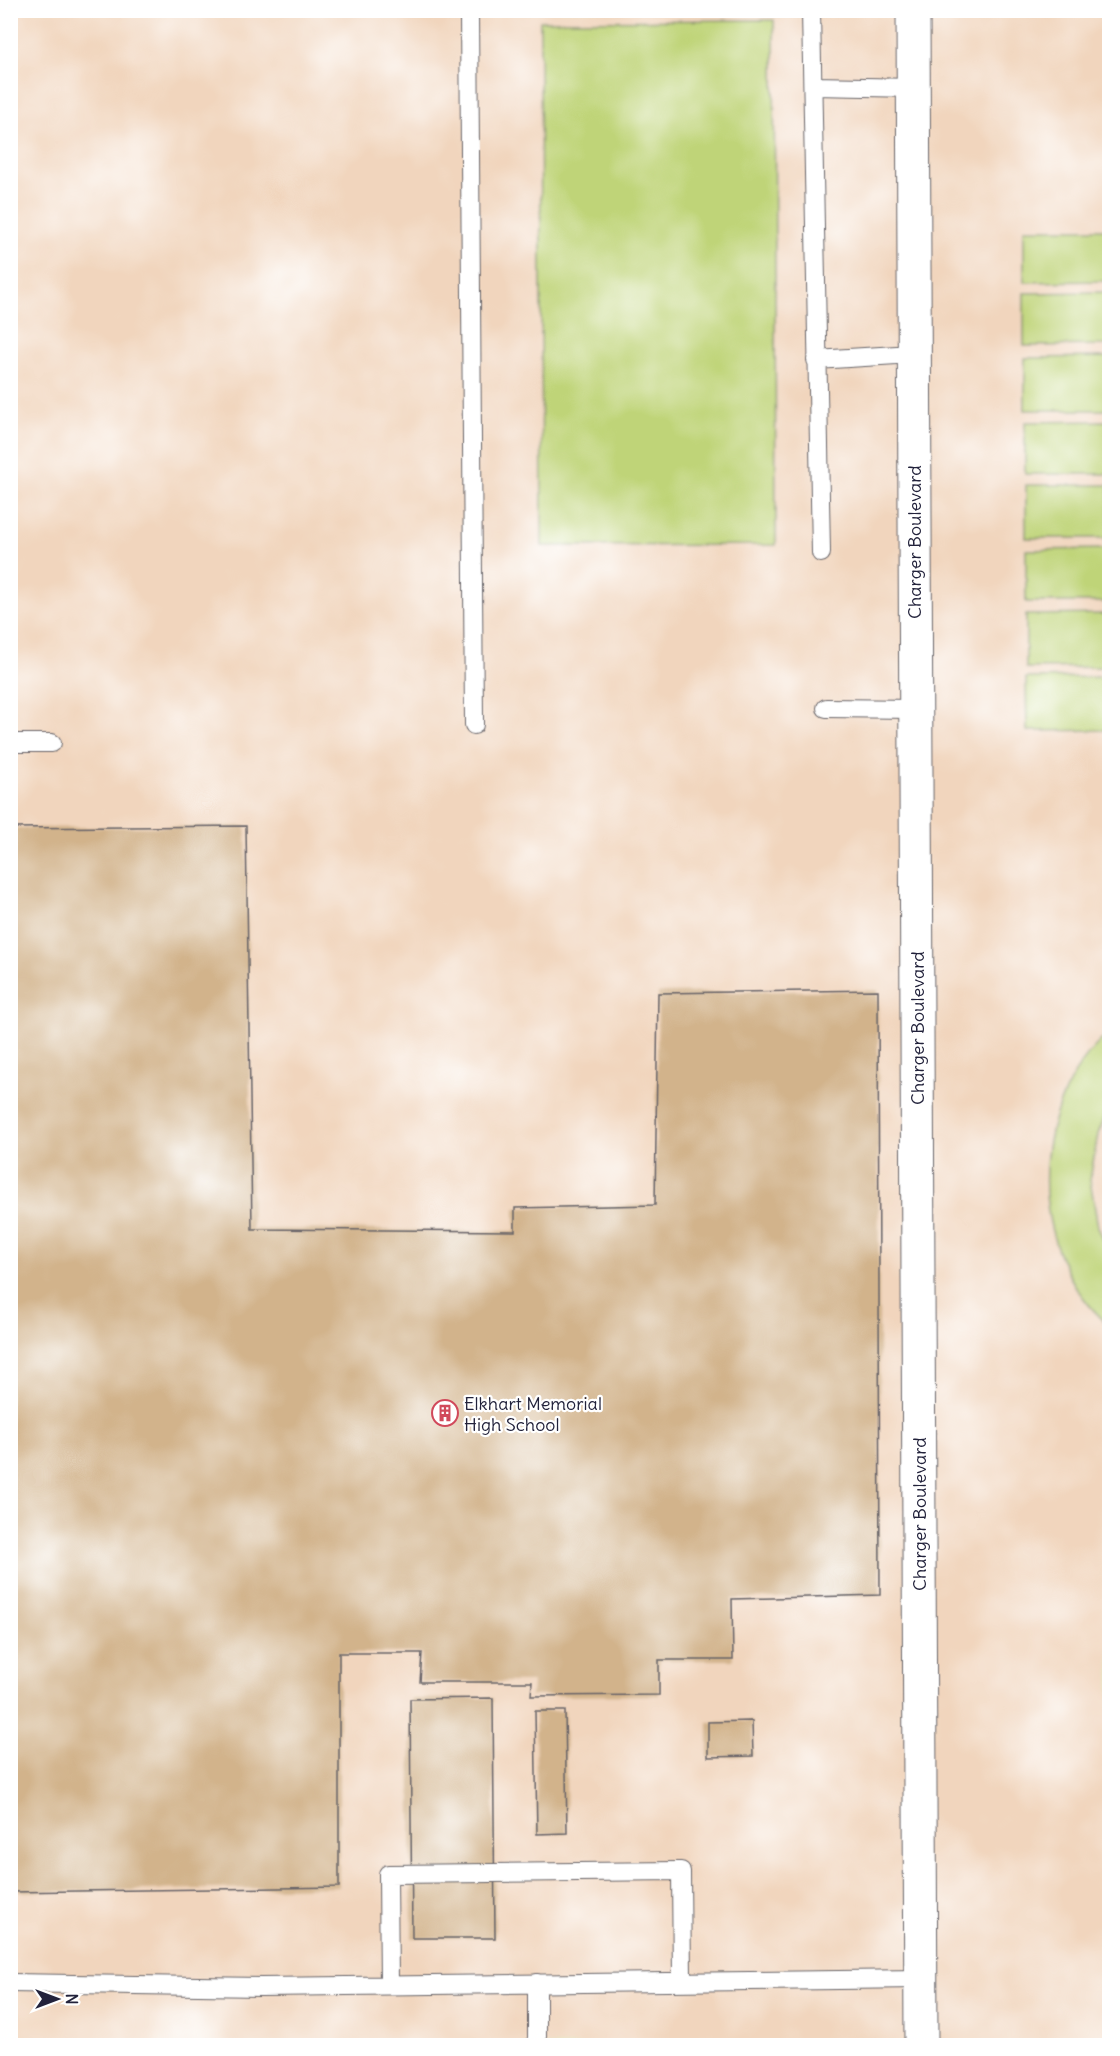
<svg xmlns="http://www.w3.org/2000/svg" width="1120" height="2056" font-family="Delius,sans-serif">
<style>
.built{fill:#f1d5bd}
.green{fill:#bfd478;stroke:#707b5a;stroke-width:1.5}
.building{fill:#d2b38b}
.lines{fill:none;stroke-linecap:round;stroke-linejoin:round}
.lane-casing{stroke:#676468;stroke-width:20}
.street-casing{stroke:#676468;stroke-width:35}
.lane{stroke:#fff;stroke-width:18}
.street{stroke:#fff;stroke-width:33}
.labels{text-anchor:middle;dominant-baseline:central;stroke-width:4.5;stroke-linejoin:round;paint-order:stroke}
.street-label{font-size:18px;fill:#22223b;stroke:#fff}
.poi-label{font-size:18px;fill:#22223b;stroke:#fff;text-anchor:start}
</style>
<rect width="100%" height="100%" fill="#fff"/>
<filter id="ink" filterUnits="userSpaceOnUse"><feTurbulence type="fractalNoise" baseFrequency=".0167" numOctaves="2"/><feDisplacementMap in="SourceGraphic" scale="12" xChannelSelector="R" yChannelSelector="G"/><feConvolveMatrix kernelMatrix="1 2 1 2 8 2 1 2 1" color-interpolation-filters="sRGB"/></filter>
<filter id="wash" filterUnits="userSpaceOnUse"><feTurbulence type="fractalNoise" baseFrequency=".008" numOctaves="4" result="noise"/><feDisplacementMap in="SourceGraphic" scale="24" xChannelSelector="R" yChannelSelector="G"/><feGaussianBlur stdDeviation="1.35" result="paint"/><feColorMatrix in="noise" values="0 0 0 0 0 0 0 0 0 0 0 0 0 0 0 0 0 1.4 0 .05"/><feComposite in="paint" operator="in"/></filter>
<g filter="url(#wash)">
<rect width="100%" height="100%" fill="#e7e0bc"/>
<path class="built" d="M 11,11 L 1109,11 L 1109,2045 L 11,2045 Z"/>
<path class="green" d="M 774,20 L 776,545 L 542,546 L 540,21 Z
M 1024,229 L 1109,229 L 1109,281 L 1024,282 Z
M 1109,292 L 1109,345 L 1024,346 L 1024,293 Z
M 1109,357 L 1109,410 L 1025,410 L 1025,358 Z
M 1109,421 L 1109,474 L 1025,474 L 1025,422 Z
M 1026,485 L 1109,485 L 1109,538 L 1026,538 Z
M 1109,549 L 1109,602 L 1026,602 L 1026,550 Z
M 1109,614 L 1109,667 L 1026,668 L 1026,615 Z
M 1109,677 L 1109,730 L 1027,731 L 1026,678 Z
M 1109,1033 L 1109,1107 L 1098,1134 L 1090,1180 L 1098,1227 L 1109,1253 L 1109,1325 C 1024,1252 1025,1106 1109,1033 Z"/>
<g id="blocks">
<path class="building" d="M 246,826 L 252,1229 L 515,1231 L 515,1208 L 655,1205 L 658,993 L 878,990 L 880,1595 L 732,1599 L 733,1660 L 659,1660 L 659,1695 L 531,1696 L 532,1682 L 420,1682 L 422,1653 L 339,1653 L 339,1887 L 10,1892 L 10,828 Z
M 493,1698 L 495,1938 L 412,1938 L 410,1699 Z
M 535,1711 L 565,1711 L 567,1833 L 537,1834 Z
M 752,1721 L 753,1756 L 708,1757 L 708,1722 Z"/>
</g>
</g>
<g filter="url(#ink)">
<use href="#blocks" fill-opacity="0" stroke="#676468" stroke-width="1.5"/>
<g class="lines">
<defs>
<path id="lane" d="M 469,10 L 474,725
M 811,10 L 821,553
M 814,86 L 915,88
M 816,360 L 913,354
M 826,708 L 915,709
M 10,743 L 52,743
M 10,1983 L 261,1987 L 921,1979
M 537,1983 L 537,2046
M 389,1985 L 388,1874 L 681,1871 L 682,1981"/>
<path id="street" d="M 913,10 L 921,2046"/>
</defs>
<use href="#lane" class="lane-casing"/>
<use href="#street" class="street-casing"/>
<use href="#lane" class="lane"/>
<use href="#street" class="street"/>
</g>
</g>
<defs>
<symbol id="building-ring" viewBox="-11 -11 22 22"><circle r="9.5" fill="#fff" stroke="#d1495b" stroke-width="1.5"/><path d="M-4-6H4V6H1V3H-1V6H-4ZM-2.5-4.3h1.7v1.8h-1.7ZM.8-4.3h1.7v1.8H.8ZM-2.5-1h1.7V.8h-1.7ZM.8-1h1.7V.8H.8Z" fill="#d1495b"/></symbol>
</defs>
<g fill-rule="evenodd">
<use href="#building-ring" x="430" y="1398" width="30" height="30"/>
</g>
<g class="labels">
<g class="street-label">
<text transform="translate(914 542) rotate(-90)">Charger Boulevard</text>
<text transform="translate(917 1028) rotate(-90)">Charger Boulevard</text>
<text transform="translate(919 1514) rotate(-90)">Charger Boulevard</text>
</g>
<g class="poi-label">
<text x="464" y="1403">Elkhart Memorial<tspan x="464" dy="21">High School</tspan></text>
</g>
</g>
<rect width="1120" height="2056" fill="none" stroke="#fff" stroke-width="36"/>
<g transform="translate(57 1999) rotate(90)" stroke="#ffffff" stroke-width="4.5" paint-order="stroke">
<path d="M0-4.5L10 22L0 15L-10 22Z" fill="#22223b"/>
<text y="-9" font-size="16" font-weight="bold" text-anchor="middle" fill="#22223b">N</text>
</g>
</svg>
